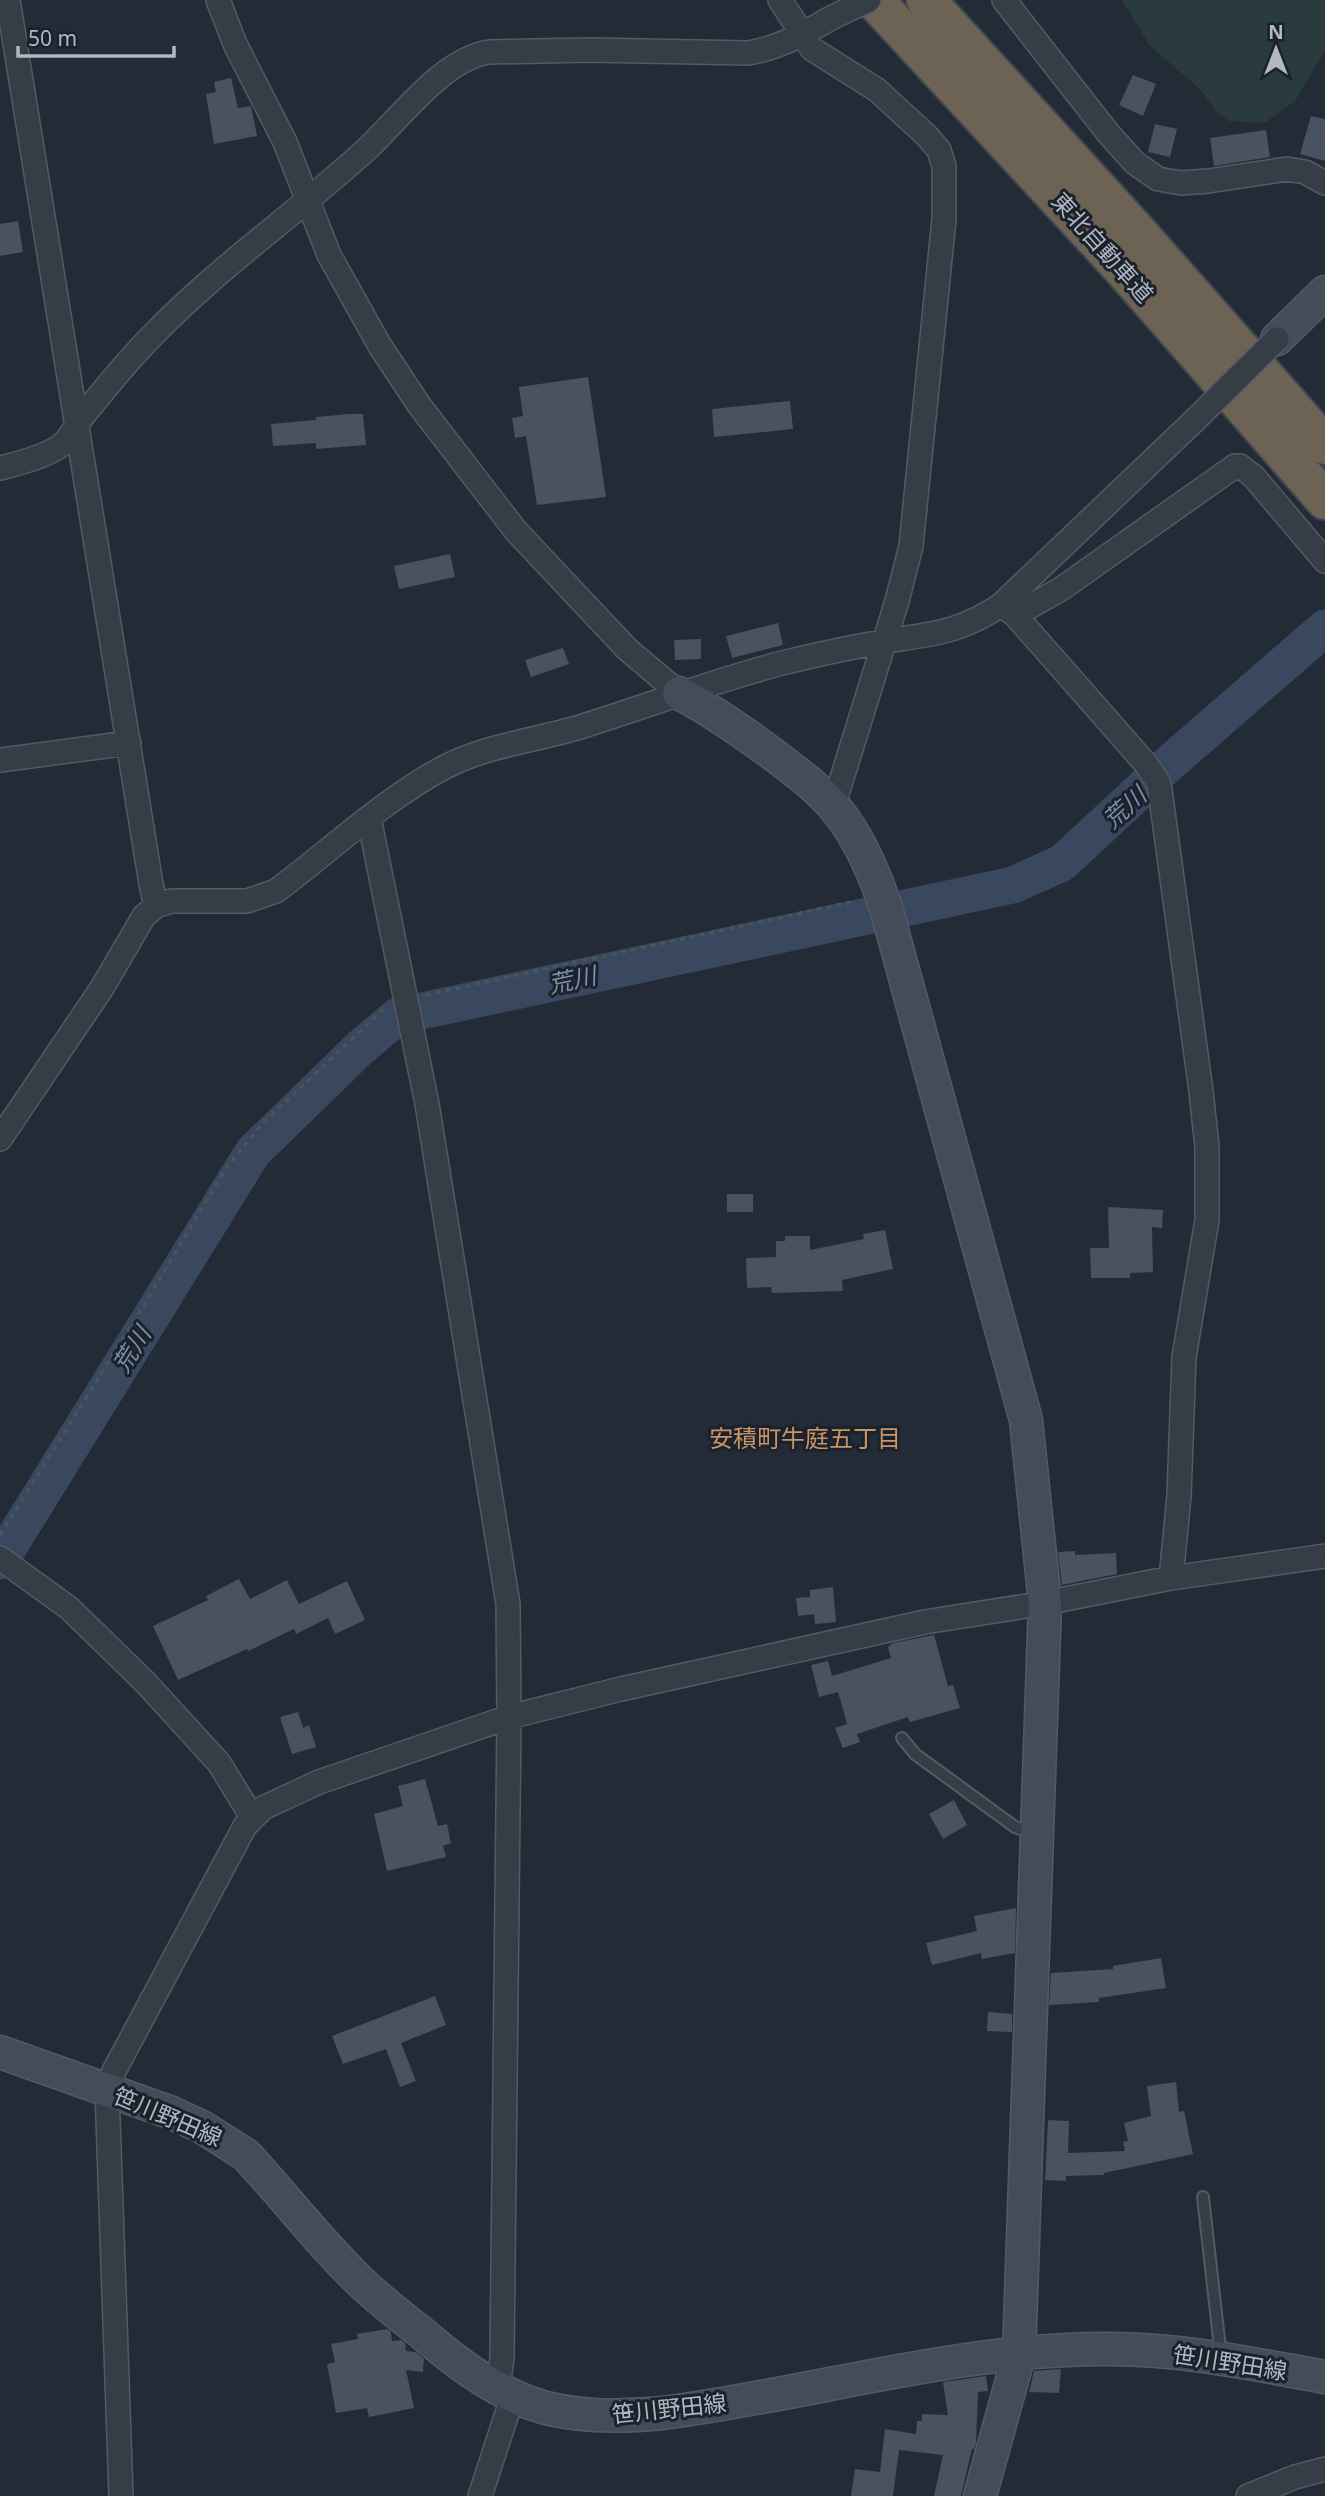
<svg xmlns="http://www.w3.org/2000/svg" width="1325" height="2496" font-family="'Noto Sans','Noto Sans JP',sans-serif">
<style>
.green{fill:#293b3c}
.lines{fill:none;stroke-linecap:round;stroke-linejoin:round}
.river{stroke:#39485f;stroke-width:37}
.building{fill:#495260}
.lane-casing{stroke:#545a65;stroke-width:14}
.street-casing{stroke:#545a65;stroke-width:26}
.secondary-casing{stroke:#545a65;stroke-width:35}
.highway-casing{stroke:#414752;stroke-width:42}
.path{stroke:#465659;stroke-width:3.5;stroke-dasharray:5 5;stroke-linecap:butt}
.lane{stroke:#363d47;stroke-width:10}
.street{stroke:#363d47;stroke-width:23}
.secondary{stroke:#444c5a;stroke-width:32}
.highway{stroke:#6c6354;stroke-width:38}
.street-bridge-casing{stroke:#545a65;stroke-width:26;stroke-linecap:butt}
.street-bridge{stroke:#363d47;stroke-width:23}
.labels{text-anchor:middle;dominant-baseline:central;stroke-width:6;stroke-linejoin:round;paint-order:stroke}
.street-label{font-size:23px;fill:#b1b7c3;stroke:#1b222c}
.water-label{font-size:24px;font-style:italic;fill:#7c8eaa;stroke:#1b222c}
.neighbourhood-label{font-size:24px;fill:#c99466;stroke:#1b222c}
</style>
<rect width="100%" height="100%" fill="#232b36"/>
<path class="green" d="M 1122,0 L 1325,0 L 1325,51 L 1295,101 L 1265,123 L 1229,121 L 1215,110 L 1201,90 L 1150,46 Z"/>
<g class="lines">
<path class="river" d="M 0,1561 L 253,1152 L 360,1048 L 398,1016 L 1013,885 L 1062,863 L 1172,761 L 1325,628"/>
</g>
<path class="building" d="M 1133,75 L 1156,84 L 1143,116 L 1119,105 Z
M 231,78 L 238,108 L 251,106 L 257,136 L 214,144 L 206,94 L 216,92 L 214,82 Z
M 1311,116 L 1325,119 L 1325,161 L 1300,154 Z
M 1155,124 L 1177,129 L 1170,157 L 1148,152 Z
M 1266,130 L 1270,157 L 1214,166 L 1210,138 Z
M 18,221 L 23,252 L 0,256 L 0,224 Z
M 588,377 L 606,497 L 537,505 L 526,436 L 515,438 L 512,418 L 523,416 L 519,387 Z
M 790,401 L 793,429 L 714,437 L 712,409 Z
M 348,414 L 363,414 L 366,445 L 316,449 L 316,443 L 273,446 L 271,424 L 316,420 L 316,417 Z
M 450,554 L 455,577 L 399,589 L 394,566 Z
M 778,623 L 783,645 L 732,658 L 726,636 Z
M 701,639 L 701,659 L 675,660 L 674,640 Z
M 563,648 L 569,664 L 531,677 L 525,660 Z
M 727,1194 L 753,1194 L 753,1212 L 727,1212 Z
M 1108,1207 L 1163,1210 L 1162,1228 L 1152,1227 L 1153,1272 L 1130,1273 L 1130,1278 L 1091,1278 L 1090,1248 L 1109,1248 Z
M 885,1230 L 893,1269 L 842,1280 L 843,1291 L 772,1293 L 771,1287 L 747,1288 L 746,1258 L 776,1257 L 776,1241 L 785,1241 L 785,1236 L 810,1236 L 810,1250 L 864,1239 L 863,1234 Z
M 1075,1551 L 1075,1555 L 1116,1553 L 1117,1574 L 1062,1585 L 1058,1552 Z
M 239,1579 L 250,1599 L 287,1580 L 299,1604 L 347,1581 L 365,1620 L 335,1634 L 328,1618 L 296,1634 L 294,1629 L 248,1651 L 247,1649 L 178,1680 L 153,1626 L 208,1600 L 206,1596 Z
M 833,1587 L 836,1622 L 815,1624 L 814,1614 L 798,1616 L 796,1598 L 810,1597 L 810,1590 Z
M 934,1635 L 948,1686 L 953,1685 L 960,1708 L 910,1722 L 908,1717 L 857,1734 L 860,1742 L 843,1748 L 835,1728 L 847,1724 L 838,1692 L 819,1697 L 811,1665 L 828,1661 L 832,1676 L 891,1658 L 888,1647 L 893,1643 Z
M 298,1712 L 303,1728 L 309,1725 L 316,1747 L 292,1754 L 280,1717 Z
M 425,1779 L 438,1826 L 447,1824 L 451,1843 L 443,1846 L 446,1857 L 387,1871 L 374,1814 L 403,1806 L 398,1786 Z
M 954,1800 L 967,1825 L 943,1839 L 929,1814 Z
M 1016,1908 L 1015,1953 L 982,1959 L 981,1953 L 932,1965 L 926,1943 L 977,1931 L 974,1916 Z
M 1161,1958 L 1166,1988 L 1099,1998 L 1099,2002 L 1049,2005 L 1051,1973 L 1113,1969 L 1113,1966 Z
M 435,1996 L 446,2025 L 401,2043 L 416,2081 L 400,2087 L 386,2049 L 343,2064 L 332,2036 Z
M 988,2012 L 1012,2014 L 1012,2032 L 987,2031 Z
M 1176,2082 L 1179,2112 L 1184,2111 L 1193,2154 L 1104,2173 L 1104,2175 L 1066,2176 L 1066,2181 L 1045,2180 L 1048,2120 L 1069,2121 L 1068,2153 L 1125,2151 L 1123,2142 L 1128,2141 L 1124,2123 L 1151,2116 L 1147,2086 Z
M 387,2329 L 391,2332 L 392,2341 L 401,2340 L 405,2343 L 406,2351 L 416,2352 L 424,2359 L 423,2372 L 406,2370 L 414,2408 L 369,2417 L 367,2408 L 336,2413 L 327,2364 L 335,2362 L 331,2344 L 358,2339 L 357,2334 Z
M 1061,2369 L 1059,2393 L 1029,2392 L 1034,2371 Z
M 986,2376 L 988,2391 L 978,2392 L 976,2443 L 974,2449 L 972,2449 L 961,2496 L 934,2496 L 943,2455 L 899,2450 L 893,2496 L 851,2496 L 855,2469 L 880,2472 L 885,2429 L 916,2434 L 917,2421 L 922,2421 L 922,2414 L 948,2415 L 943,2382 Z"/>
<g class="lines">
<defs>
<path id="lane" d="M 902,1738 L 915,1754 L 1015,1827 L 1034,1834
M 1203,2197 L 1221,2357"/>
<path id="street" d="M 8,0 L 151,884 L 156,906
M 218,0 L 235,44 L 285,142 L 329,255 L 380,346 L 419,405 L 516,531 L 627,649 L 679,693
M 780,0 L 812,49 L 877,90 L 927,136 L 939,150 L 944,166 L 944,219 L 911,546 L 897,601 L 833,807
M 1004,0 L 1108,133 L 1135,163 L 1158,179 L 1181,183 L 1208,181 L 1287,169 L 1305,172 L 1325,183
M 0,468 C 17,464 50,455 64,443 C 71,437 76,425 82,417 C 104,390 126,362 151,337 C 217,268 297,213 367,149 C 401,117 443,59 489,52 L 590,50 L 748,53 C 779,48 804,34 831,18
M 1001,605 L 1015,615 L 1146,764 L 1158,782 L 1160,790 L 1201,1091 L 1207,1147 L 1207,1220 L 1184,1357 L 1179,1496 L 1171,1578
M 1015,615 L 1061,589 L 1235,466 L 1240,466 L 1254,477 L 1325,561
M 0,760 L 129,743
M 369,818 L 427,1104 L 508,1604 L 509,1717 L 502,2358 L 498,2388
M 0,1139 L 102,988 L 144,916 L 156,906 L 171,901 L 247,901 L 276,891 C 331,850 382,801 443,768 C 486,745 534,741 580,727 C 647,706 713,681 782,663 C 815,655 847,648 881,642 C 929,634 958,634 1001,605 L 1195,420
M 0,1558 L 69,1608 L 145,1682 L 219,1763 L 252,1817
M 121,2496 L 107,2090 L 114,2071 L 245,1826 L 263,1808 L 319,1782 L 509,1717 L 621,1689 L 925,1622 L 1045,1603 L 1171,1578 L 1325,1556
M 480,2496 L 513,2395
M 1248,2496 L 1295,2477 L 1325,2469"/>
<path id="secondary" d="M 1277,339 L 1325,292
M 679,693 C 713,711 743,732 774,755 C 799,774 827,794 845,821 C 863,847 876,878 886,908 L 1026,1420 L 1045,1603 L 1019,2355 L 980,2496
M 0,2052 L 172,2113 L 202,2127 L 246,2155 C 286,2198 322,2246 365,2286 C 383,2303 403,2318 423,2334 C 454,2361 491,2389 530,2403 C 572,2418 619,2417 663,2413 C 811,2394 958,2348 1109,2349 C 1182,2349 1254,2364 1325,2377"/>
<path id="highway" d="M 874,0 L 1122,268 L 1325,500
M 926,0 L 1141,236 L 1325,445"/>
</defs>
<use href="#lane" class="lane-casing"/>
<use href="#street" class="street-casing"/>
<use href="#secondary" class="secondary-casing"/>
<use href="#highway" class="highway-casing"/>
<path class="path" d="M 426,995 L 856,901
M 0,1535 L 144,1305 L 226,1168 L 264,1122 L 385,1008"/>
<use href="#lane" class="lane"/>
<use href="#street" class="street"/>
<use href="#secondary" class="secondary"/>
<use href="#highway" class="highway"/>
<defs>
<path id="street-bridge" d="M 831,18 L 869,0
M 1195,420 L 1277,339"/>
</defs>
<use href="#street-bridge" class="street-bridge-casing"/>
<use href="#street-bridge" class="street-bridge"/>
</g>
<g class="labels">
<g class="street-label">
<text transform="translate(1103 247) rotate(48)">東北自動車道</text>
<text transform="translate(168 2116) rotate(23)">笹川野田線</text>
<text transform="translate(1230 2362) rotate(9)">笹川野田線</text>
<text transform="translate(669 2408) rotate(-6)">笹川野田線</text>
</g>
<g class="water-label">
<text transform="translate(1124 807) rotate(-42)">荒川</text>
<text transform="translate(572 979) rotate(-12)">荒川</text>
<text transform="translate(131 1349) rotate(-58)">荒川</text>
</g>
<g class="neighbourhood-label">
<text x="805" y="1437">安積町牛庭五丁目</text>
</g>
</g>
<g transform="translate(1276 49)" stroke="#1b222c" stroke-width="5" paint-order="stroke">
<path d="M0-5L12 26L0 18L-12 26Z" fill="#b1b7c3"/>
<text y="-10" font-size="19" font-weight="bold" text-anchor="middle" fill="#b1b7c3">N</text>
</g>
<path d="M18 46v10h156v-10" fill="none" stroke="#b1b7c3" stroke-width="3.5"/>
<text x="28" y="46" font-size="21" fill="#b1b7c3" stroke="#1b222c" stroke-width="5" paint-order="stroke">50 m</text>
</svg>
